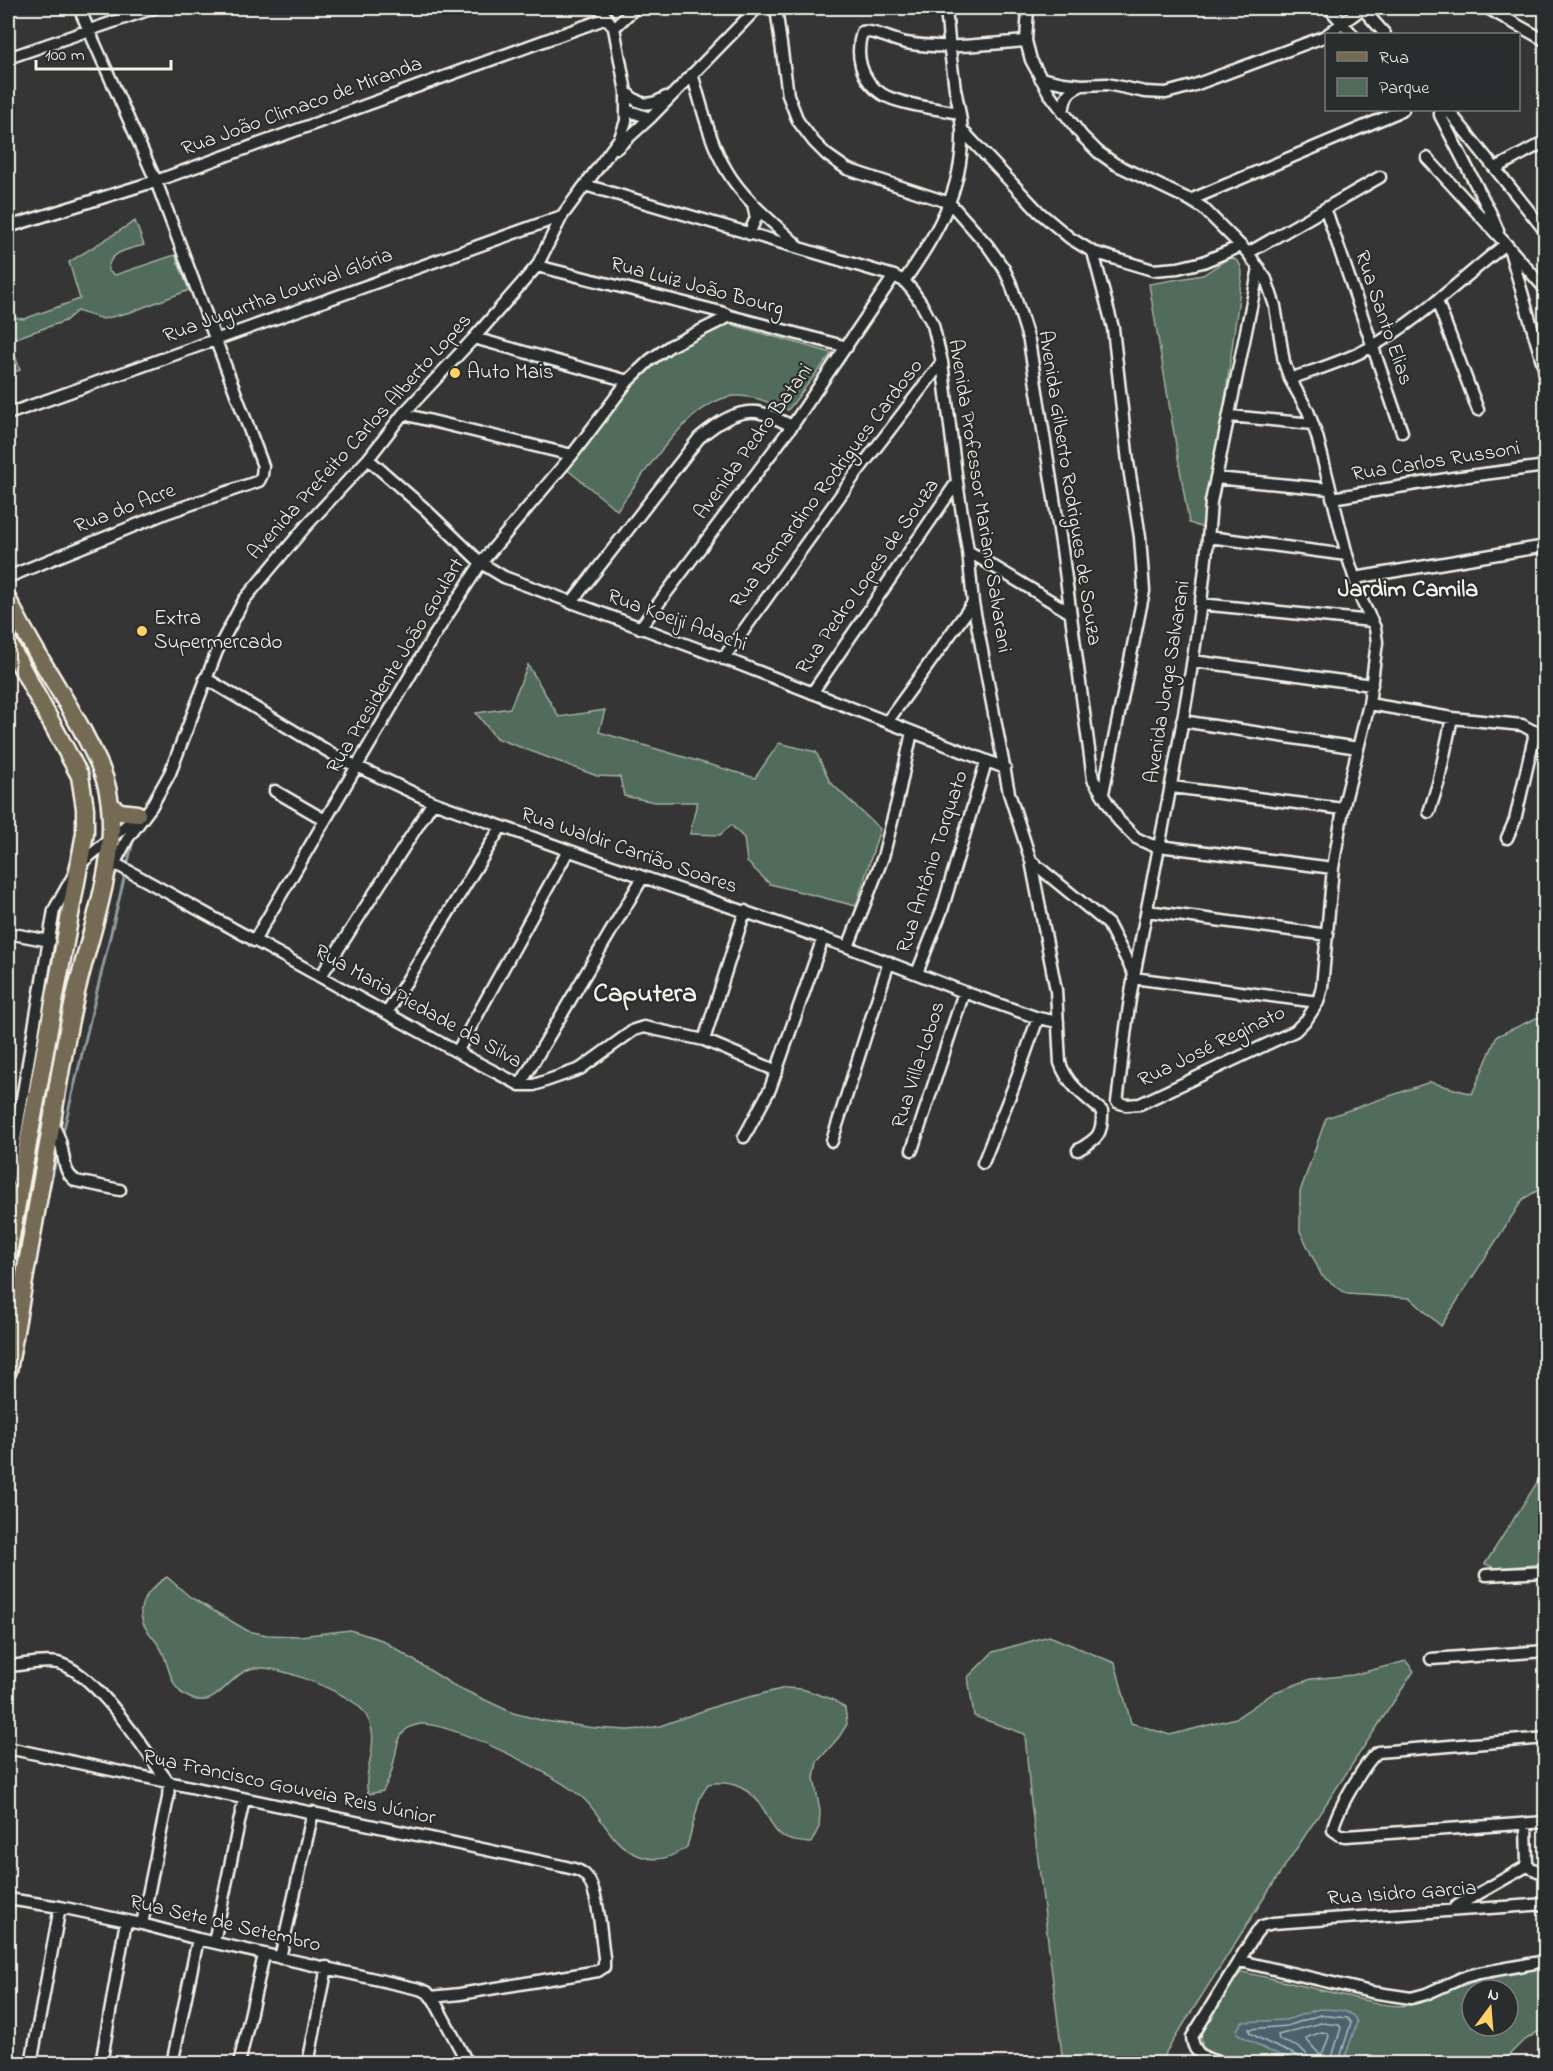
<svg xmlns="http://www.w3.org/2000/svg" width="1553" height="2071" font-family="'Indie Flower',sans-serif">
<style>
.green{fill:#516c5c;stroke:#a2aea2;stroke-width:1.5;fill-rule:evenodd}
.water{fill:#48626d;stroke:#8d9b9e;stroke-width:1.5}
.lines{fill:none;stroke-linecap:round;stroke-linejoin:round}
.shore{stroke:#afb8b7;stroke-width:1.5}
.stream{stroke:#8d9b9e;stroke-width:3}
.minor-casing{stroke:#f4f1e8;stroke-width:15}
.primary-casing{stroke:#f4f1e8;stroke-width:21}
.minor{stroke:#2a2d2e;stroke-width:10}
.primary{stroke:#746b52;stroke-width:16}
.poi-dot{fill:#ffd166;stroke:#2a2d2e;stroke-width:2}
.labels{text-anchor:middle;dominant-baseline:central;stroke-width:4.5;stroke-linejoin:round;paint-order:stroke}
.street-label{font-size:21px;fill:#f4f1e8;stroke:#2a2d2e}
.poi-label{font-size:21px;fill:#f4f1e8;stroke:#2a2d2e;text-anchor:start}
.quarter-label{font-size:24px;font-weight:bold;fill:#f4f1e8;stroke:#2a2d2e}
.district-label{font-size:27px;font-weight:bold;fill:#f4f1e8;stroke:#2a2d2e}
</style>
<rect width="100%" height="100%" fill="#363535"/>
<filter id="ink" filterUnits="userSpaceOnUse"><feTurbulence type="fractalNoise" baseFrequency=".0167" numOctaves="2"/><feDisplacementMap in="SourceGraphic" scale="12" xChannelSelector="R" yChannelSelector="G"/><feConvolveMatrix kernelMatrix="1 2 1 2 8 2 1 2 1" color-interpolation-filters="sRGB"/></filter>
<g filter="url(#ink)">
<path class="green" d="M 135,221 L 144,245 C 128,250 108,251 108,271 L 115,275 L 175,255 L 189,290 L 131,312 L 103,319 L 77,311 L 65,321 L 10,340 L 20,370 L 8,374 L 8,317 L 24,319 L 80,299 L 69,262 Z
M 1230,257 C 1239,261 1242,265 1242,275 L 1223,414 L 1203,528 L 1189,523 L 1149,284 L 1203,275 Z
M 730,324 L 832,353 L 788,410 C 770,403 753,395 734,396 C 689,400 643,476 617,510 L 565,468 L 624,393 L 651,366 L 680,342 Z
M 528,665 L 559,717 L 605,710 L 599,732 L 755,778 L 779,743 L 816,752 L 830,782 L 880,829 L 856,906 L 770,884 L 747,862 L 744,838 L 731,825 L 720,835 L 690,834 L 697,802 L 655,802 L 624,796 L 620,777 L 597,776 L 496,738 L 476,713 L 510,708 Z
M 1545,1014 L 1545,1186 L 1523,1199 L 1441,1326 L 1410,1298 L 1347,1294 L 1322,1276 L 1300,1231 L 1300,1192 L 1326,1118 L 1430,1082 L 1472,1094 L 1497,1036 Z
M 1545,1470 L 1545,1564 L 1495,1568 L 1485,1564 Z
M 167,1577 L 190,1597 L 248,1631 L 267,1635 L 300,1636 L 350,1630 L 382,1640 L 453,1685 L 513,1713 L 545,1721 L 595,1728 L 627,1730 L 643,1729 L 660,1726 L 722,1704 L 785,1688 L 802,1689 L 832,1699 L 845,1708 L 847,1724 L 839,1737 L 817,1762 L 814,1778 L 820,1811 L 819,1827 L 811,1843 C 801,1842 788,1842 779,1834 C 772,1828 769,1818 764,1810 C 752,1789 731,1779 708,1784 L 700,1798 L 687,1847 C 672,1857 658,1863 640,1856 C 610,1845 605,1819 584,1799 C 561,1777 450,1721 420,1724 C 415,1725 406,1728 404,1732 C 396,1740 397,1751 394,1761 C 392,1772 388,1782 383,1791 L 368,1794 C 363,1773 376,1752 372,1731 C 370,1720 365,1711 356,1704 C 337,1690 272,1662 250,1669 C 230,1675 219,1704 197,1700 C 170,1695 171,1670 162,1651 C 155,1636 141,1630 141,1612 C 140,1598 156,1584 167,1577 Z
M 1049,1636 L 1115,1663 L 1131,1723 L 1170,1735 L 1236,1718 L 1275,1692 L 1311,1679 L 1353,1675 L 1406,1661 L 1414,1671 L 1267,1893 L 1159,2063 L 1063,2063 L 1030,1794 L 1025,1734 L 974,1716 L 968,1677 L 993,1652 Z
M 1545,1965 L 1545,2027 L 1522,2042 L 1501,2063 L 1255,2063 L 1211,2054 L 1202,2046 L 1201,2034 L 1236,1977 L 1243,1972 L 1381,2004 C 1421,2011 1433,1995 1467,1984 C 1492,1976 1519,1971 1545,1965 ZM 1472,1990 L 1508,1990 L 1508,2026 L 1472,2026 Z"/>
<path class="water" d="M 1319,2009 C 1332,2010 1352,2008 1357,2022 L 1343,2063 L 1303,2063 L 1267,2050 L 1238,2034 L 1237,2030 L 1242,2022 L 1286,2020 Z"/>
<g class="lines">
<path class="shore" d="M 1322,2032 L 1327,2033 L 1329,2036 L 1323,2053 L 1320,2055 L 1306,2039 L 1308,2037 Z
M 1302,2064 L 1299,2056 L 1270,2044 L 1250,2033 L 1249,2029 L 1287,2026 L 1320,2015 L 1347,2018 L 1351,2023 L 1338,2064
M 1310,2064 C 1308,2047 1292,2045 1279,2040 L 1278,2035 L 1321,2023 L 1339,2025 L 1341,2028 L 1330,2064"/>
<path class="stream" d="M 62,1137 L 134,837
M 45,1207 L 58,1152"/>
<defs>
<path id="minor" d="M 776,8 L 788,95 L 798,121 L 814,142 L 827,155 L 847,169 L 950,203 L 988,246 L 1004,269 L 1011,284 L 1029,341 L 1062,549 L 1093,779 L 1119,821 L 1136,838 L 1151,845 L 1333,868
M 1028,8 L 1026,41 L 1031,60 L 1049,93 L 1082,136 L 1098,152 L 1115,164 L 1190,200 L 1203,208 L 1248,253 L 1266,279 L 1275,306 L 1284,362 L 1290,379 L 1308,411 L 1317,436 L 1347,555 L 1362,601 L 1375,628 L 1377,642 L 1369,704 L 1343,809 L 1333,868 L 1322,987 L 1318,1002 L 1307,1019 L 1295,1031 L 1140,1104 L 1126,1105 L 1117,1102
M 1329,8 L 1352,34
M 1362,8 L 1385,34
M 1487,8 L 1546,41
M 614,28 L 635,8
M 1328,34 L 1363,8
M 8,58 L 154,8
M 692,74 C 702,105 709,142 727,171 C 744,200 773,222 797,245
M 1040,78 L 1063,83 L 1082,85 L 1107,84 L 1145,92 L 1166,93 L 1192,86 L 1326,36
M 626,92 C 640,106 649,107 666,97
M 626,110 L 650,118 L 757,8
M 1440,110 L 1440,115 L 1490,212 L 1498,231
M 1448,110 L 1546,232
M 959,113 C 939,109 897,104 882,94 C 860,80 855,54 862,32 C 870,29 895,41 906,43 C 946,50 987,44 1026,41
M 1063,113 C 1065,97 1067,91 1082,85
M 962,130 L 1039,212 L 1070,238 L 1093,252 L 1153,270 L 1178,268 L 1203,262 L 1241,246
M 617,148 L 650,118
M 1427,158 L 1506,244 L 1546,290
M 1496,168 L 1546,141
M 585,185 L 894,276 L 904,281 L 912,290 L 921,303 L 933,325 L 942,362 L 957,482 L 968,551 L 973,603 L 1009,793 L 1031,861 L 1056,990 L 1060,1063 C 1067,1084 1085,1097 1102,1111 C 1103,1135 1097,1139 1078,1150
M 1190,200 L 1403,110
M 1328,216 L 1402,432
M 8,227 L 156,181 L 607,18
M 749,234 L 756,218 L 753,204
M 1510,251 L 1546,375
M 1093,252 L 1113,328 L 1128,462 L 1140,537 L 1144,591 L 1103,793
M 1248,253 L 1380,177
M 537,266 L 721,312 L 730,316 L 847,347
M 904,281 C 936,236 964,189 962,130 C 961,117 958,103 955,89 C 951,62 948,35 946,8
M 1437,301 L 1478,410
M 474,338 L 628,381
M 1290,379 C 1317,369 1346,361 1371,347 C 1421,319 1462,278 1506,244
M 8,414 L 562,216
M 403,414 L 572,455
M 1230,416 L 1313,424
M 368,459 L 424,508 L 481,563 L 504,577 L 736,663 L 1005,768
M 1216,478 L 1329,489
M 1332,498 L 1453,478 L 1546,466
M 1209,537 L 1347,555
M 968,551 L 1069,612
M 8,577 L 166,513 L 259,481 L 262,475 L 263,466 L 156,181 L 79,8
M 1355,578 L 1546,546
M 571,603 L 699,438 C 714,425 736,409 757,412 C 769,414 781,421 792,426
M 1200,604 L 1372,621
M 640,628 L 792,426 L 894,276
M 723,659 L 855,475 L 942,362
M 1193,661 L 1372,685
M 205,678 L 341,759 L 433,802 L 643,877 L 848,947 L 964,992 L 1038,1018 L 1058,1022
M 812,693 L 957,482
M 1369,704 L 1452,718 L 1522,725 L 1533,731 L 1546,732
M 1182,721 L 1358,748
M 887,722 L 973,603
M 1172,787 L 1343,809
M 275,791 L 325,820
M 1429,812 L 1438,784 L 1452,718
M 1507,838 L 1515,820 L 1534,737 L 1533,731
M 1031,861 L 1108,924 L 1134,974
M 114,863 L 457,1052 L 520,1085 L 534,1085 L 580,1069 L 634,1030 L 644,1027 L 704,1040 L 777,1071
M 111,870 L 128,838 L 151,807 L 170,773 L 217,651 L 244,600 L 306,526 L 368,459 L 403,414 L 474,338 L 537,266 L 562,216 L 620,138 L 626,121 L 626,92 L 614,28 L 600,8
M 1147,911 L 1328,935
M 8,933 L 50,941
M 254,941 L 427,647 L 481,563 L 572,455 L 628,381 L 650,360 L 670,346 L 730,316
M 848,947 L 883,857 L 897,802 L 912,732
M 917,973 L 942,910 L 986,762
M 321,976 L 433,802
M 1133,978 L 1318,1002
M 387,1013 L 501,827
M 704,1040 L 745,911
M 457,1052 L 568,851
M 520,1085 L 643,877
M 1117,1102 C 1123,1058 1126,1014 1135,971 C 1164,816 1200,660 1211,502 L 1259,268
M 52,1122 C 55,1130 60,1137 61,1145 C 65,1159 63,1173 76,1181 L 120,1190
M 744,1137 L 770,1089 L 823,938
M 832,1141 L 889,962
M 912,1150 L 964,992
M 983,1163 L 1013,1088 L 1038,1018
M 8,1181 L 54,910 L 80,864 L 141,813
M 1486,1575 L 1546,1572
M 1431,1659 L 1546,1651
M 8,1666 C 23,1665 42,1660 58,1663 C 97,1673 145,1751 169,1783 L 168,1798 L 142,1924
M 1546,1738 L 1378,1752 C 1366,1760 1334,1815 1333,1830 L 1340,1835 L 1346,1836 L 1546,1822
M 8,1748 L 562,1866 C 569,1868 579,1869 584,1874 C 599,1886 601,1938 604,1957 L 604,1967 L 598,1971 L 460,1994 L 431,1997
M 1526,1824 L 1527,1866
M 1527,1866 L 1546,1875
M 8,1899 L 60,1907 L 142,1924 L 198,1939 L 419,1989 L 427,1992 L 434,2000 L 468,2064
M 1455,1907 L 1527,1866
M 214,1942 L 244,1799
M 280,1958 L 313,1812
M 1240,1961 L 1371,1992 L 1411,1998 L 1426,1994 L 1464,1977 L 1479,1973 L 1546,1961
M 31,2064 L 60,1907
M 101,2064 L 126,1921
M 172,2064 L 198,1939
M 239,2064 L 264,1955
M 308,2064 L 327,1967
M 1226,2064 C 1210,2060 1193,2057 1192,2037 L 1256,1933 L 1262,1926 L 1273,1923 L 1546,1904"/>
<path id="primary" d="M 8,600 C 30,645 58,686 82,730 C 92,750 104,770 108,792 C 121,859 89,933 75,997 C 64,1044 57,1092 49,1139 C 35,1217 21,1294 8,1371
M 8,642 L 80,776 L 85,808 L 85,833 L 8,1253
M 110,805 L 120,812 L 137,814"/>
</defs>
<use href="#minor" class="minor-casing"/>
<use href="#primary" class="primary-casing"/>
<use href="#minor" class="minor"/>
<use href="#primary" class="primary"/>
</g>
</g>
<g class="poi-dot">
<circle cx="455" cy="373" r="6"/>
<circle cx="142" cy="631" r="6"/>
</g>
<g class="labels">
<g class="street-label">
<text transform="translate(302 107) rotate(-20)">Rua João Climaco de Miranda</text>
<text transform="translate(697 287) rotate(15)">Rua Luiz João Bourg</text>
<text transform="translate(278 296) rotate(-20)">Rua Jugurtha Lourival Glória</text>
<text transform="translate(1383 318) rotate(71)">Rua Santo Elias</text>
<text transform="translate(360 437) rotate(-48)">Avenida Prefeito Carlos Alberto Lopes</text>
<text transform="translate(754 442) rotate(-54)">Avenida Pedro Batani</text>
<text transform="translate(1436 462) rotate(-9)">Rua Carlos Russoni</text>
<text transform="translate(827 484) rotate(-53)">Rua Bernardino Rodrigues Cardoso</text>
<text transform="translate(1069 488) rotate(81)">Avenida Gilberto Rodrigues de Souza</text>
<text transform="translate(979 496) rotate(81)">Avenida Professor Mariano Salvarani</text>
<text transform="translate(125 509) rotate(-21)">Rua do Acre</text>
<text transform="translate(868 577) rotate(-55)">Rua Pedro Lopes de Souza</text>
<text transform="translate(677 621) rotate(20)">Rua Koeiji Adachi</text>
<text transform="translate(396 666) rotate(-59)">Rua Presidente João Goulart</text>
<text transform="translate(1168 682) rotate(-81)">Avenida Jorge Salvarani</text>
<text transform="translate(629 851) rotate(19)">Rua Waldir Carrião Soares</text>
<text transform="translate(933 862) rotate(-72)">Rua Antônio Torquato</text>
<text transform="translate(418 1007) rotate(29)">Rua Maria Piedade da Silva</text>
<text transform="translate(1212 1047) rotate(-26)">Rua José Reginato</text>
<text transform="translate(919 1065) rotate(-72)">Rua Villa-Lobos</text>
<text transform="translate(289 1788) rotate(12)">Rua Francisco Gouveia Reis Júnior</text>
<text transform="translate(1402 1894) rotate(-4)">Rua Isidro Garcia</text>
<text transform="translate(225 1924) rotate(13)">Rua Sete de Setembro</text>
</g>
<g class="poi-label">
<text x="467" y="373">Auto Mais</text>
<text x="154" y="619">Extra<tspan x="154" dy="24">Supermercado</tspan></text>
</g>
<g class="quarter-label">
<text x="1408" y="590">Jardim Camila</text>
</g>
<g class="district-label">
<text x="645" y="994">Caputera</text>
</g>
</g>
<rect width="1553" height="2071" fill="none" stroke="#2a2d2e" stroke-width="30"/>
<rect x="15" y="15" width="1523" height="2041" fill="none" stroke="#f4f1e8" stroke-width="2" filter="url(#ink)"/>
<rect x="1325" y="33" width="195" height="78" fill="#2a2d2e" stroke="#7b7b78" stroke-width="1.5"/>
<rect x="1337" y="52" width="30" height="9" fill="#746b52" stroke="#7b7b78" stroke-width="1.5"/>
<text x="1379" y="63" font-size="18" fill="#f4f1e8">Rua</text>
<rect x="1337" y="78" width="30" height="18" fill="#516c5c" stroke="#7b7b78" stroke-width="1.5"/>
<text x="1379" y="93" font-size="18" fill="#f4f1e8">Parque</text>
<g transform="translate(1490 2008) rotate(16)"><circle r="28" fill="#2a2d2e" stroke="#7b7b78" stroke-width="1.5"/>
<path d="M0-4.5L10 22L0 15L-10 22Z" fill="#ffd166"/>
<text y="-9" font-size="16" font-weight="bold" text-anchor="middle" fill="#f4f1e8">N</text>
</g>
<path d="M36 60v9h135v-9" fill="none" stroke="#f4f1e8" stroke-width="3"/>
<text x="45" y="60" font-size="18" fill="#f4f1e8" stroke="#2a2d2e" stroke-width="4.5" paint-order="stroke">100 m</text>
</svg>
